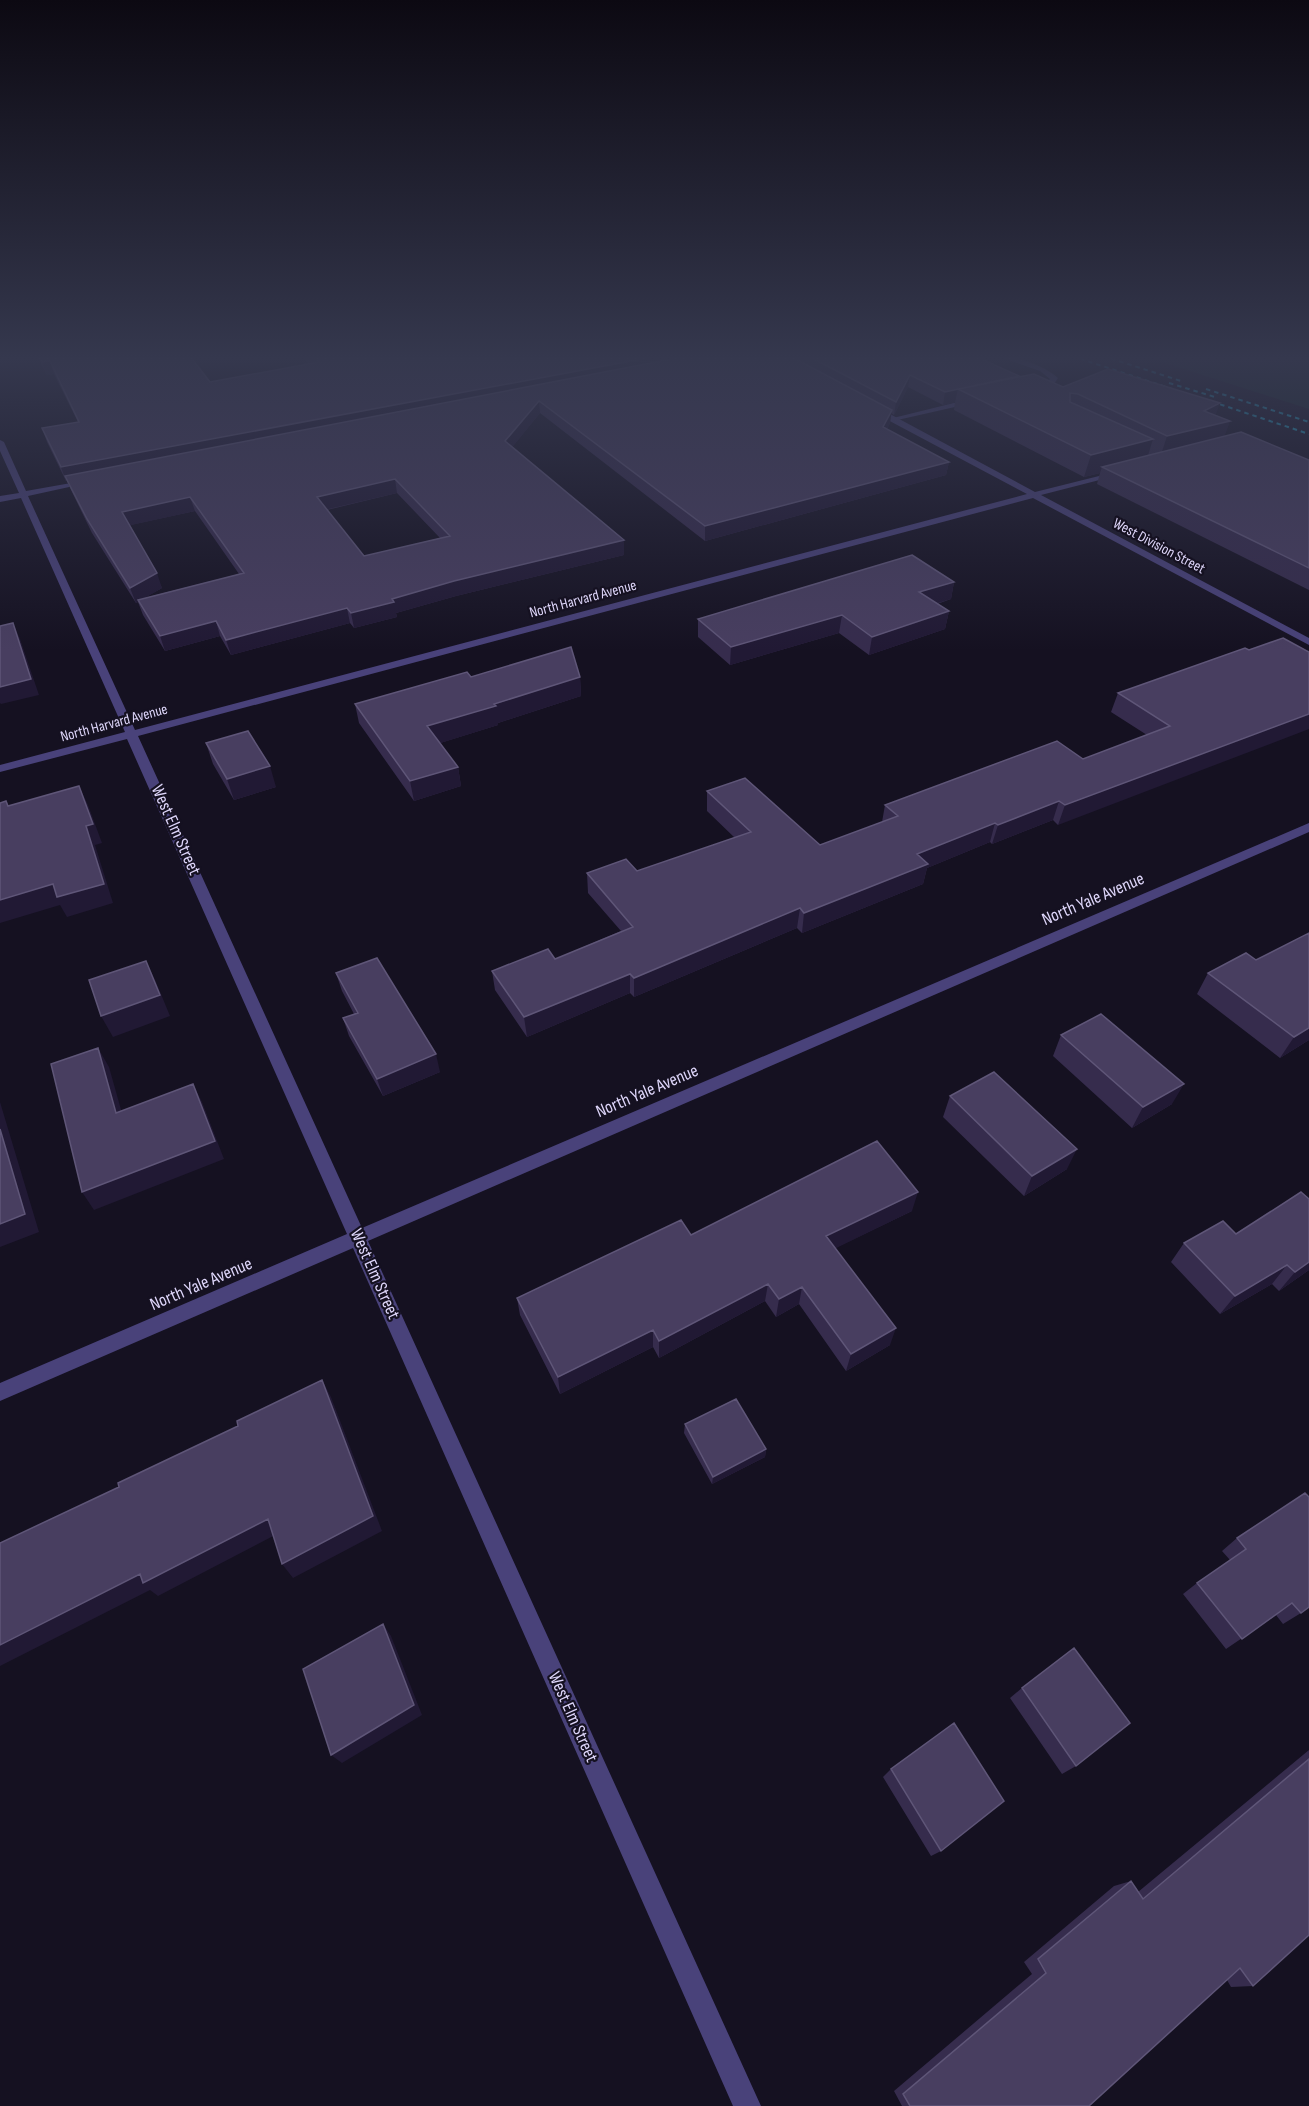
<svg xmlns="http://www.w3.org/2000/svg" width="1309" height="2106" font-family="'Sofia Sans Condensed',sans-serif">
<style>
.green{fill:#15292a}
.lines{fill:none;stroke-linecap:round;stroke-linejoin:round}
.service{fill:#49427a;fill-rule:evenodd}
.minor{fill:#49427a;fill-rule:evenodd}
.rail{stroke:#1ebade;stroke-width:2;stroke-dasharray:4.5 4;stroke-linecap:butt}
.wall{fill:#362c4d;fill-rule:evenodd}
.shaded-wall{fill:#211934}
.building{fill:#483e60;stroke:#5f5678;stroke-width:1.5;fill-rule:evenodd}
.labels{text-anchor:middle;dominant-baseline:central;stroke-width:4.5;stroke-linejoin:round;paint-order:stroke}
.far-street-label{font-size:15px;fill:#ded6fa;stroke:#151121}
.street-label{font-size:18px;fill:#ded6fa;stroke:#151121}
</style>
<rect width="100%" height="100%" fill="#151121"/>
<path class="green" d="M 1143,356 L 1309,356 L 1309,409 Z"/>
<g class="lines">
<path class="service" d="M 997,356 C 1016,356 1043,365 1058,378 L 1052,387 L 1030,391 L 1030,387 L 1046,383 L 1050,379 L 1040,371 Z
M 974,398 L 977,402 L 893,421 L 889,419 Z"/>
<path class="minor" d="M 869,406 L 875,406 L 1035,492 L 1119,471 L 1119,475 L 1041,495 L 1309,638 L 1309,645 L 1033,498 L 138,736 L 362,1228 L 1309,823 L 1309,832 L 368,1241 L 761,2106 L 733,2106 L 353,1248 L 0,1401 L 0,1383 L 347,1234 L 127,739 L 0,772 L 0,765 L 125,732 L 21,498 L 0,502 L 0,496 L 19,493 L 0,451 L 0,440 L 4,442 L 26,491 L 88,480 L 92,482 L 28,496 L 135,730 L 1027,494 L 869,410 Z"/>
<path class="rail" d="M 1072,356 L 1175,390
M 1103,356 L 1181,381
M 1169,383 L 1215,397
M 1206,389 L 1309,422
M 1204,399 L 1309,434"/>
</g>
<path class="wall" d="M 37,356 L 190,356 L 210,382 L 309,364 L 300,356 L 975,356 L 1019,376 L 1019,377 L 1063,387 L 1216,415 L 1230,421 L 1224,436 L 1309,460 L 1309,590 L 1097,484 L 1100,473 L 1084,477 L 954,410 L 955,402 L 943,405 L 908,387 L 894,415 L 891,413 L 890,423 L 887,429 L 949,462 L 946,475 L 705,541 L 540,413 L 512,447 L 624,540 L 624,555 L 456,596 L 396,613 L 397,617 L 354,628 L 350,623 L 231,655 L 220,636 L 165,651 L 143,615 L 138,602 L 136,603 L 92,533 L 71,490 L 67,481 L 66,481 L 47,442 L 42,428 L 78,422 L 54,374 L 47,375 ZM 397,493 L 440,538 L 364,556 L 327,510 ZM 195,511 L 239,574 L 144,598 L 162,588 L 130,525 Z
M 954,582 L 951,599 L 937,604 L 949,611 L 945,629 L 869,655 L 839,633 L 730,665 L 698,637 L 698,619 Z
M 1283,638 L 1058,825 L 1053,820 L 992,844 L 990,842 L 927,868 L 923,884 L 802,933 L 797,928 L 634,997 L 630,993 L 527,1037 L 495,990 L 492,971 L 555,959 L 621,931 L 588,893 L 587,873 L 637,871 L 735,838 L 707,811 L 707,791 L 820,845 L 882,822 L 885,805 L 1083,759 L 1147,735 L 1111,712 L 1118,693 Z
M 471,677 L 580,677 L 581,696 L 498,723 L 498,725 L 440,743 L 458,767 L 461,786 L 414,801 L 359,723 L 355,704 Z
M 206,743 L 276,787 L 234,800 L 213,764 Z
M 1309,933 L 1309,1040 L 1280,1058 L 1197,994 L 1208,973 L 1256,960 Z
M 336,973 L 440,1072 L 383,1096 L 349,1036 L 343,1018 L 354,1014 L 342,991 Z
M 1061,1035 L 1172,1104 L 1132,1128 L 1053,1056 Z
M 950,1096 L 1067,1169 L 1024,1196 L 943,1117 Z
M 1309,1199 L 1309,1270 L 1279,1291 L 1272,1284 L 1220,1314 L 1171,1262 L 1184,1243 L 1236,1234 Z
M 912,1211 L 835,1248 L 890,1345 L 846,1371 L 799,1304 L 776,1317 L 765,1301 L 659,1358 L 653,1347 L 560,1394 L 520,1315 L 517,1298 L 691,1235 Z
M 685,1424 L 766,1449 L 765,1457 L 712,1484 L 684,1433 Z
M 1237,1538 L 1301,1613 L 1283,1624 L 1276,1615 L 1226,1649 L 1183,1594 L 1197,1583 L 1230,1560 L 1222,1551 Z
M 1022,1688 L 1076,1766 L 1062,1774 L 1010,1698 Z
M 1309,1750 L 1309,1935 L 1253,1986 L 1231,1987 L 1227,1980 L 1089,2106 L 902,2106 L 894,2091 L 1032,1974 L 1024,1962 L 1114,1886 L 1131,1881 L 1138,1892 Z
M 891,1769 L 941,1851 L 931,1856 L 883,1777 Z"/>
<path class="shaded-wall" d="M 658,356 L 723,356 L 65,476 L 67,481 L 66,481 L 61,467 Z
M 50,361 L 54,374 L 47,375 L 42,362 Z
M 910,375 L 908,387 L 894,415 L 896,402 Z
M 1019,376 L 1016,388 L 958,389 L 955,402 L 943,405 L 945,392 Z
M 539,401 L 540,413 L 506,455 L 505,441 Z
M 1220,403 L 1212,425 L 1230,421 L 1222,443 L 1160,458 L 1167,436 L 1204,411 Z
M 892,410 L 890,423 L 881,440 L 883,427 Z
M 1153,439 L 1146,462 L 1102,467 L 1100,473 L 1084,477 L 1091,455 Z
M 949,462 L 946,475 L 705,541 L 705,526 Z
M 395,479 L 397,493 L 320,511 L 317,497 Z
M 190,497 L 195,511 L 127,526 L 122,512 Z
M 624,540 L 624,555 L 456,596 L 396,613 L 397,617 L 354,628 L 351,613 L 392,599 L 454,581 Z
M 157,573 L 162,588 L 136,603 L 130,588 Z
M 954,582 L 951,599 L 915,610 L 919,592 Z
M 347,608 L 350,623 L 231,655 L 226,640 Z
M 949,611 L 945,629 L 869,655 L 872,637 Z
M 842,615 L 839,633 L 730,665 L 731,647 Z
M 216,621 L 220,636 L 165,651 L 160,636 Z
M 13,623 L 20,639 L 39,695 L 1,704 L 0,703 L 0,687 Z
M 580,677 L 581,696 L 498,723 L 498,725 L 431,746 L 427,726 Z
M 1309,714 L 1309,729 L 1058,825 L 1065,805 Z
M 270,766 L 276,787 L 234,800 L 227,779 Z
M 458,767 L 461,786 L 414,801 L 410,781 Z
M 79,786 L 88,805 L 102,843 L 95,845 L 113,903 L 67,917 L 60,905 L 0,923 L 0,900 L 86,826 Z
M 1059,801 L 1053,820 L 992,844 L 998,825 Z
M 995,823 L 990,842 L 927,868 L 923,884 L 802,933 L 804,913 L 917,854 Z
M 800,908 L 797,928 L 634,997 L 634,978 Z
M 146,961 L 156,982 L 170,1016 L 113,1037 L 101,1016 Z
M 630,974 L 630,993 L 527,1037 L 524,1017 Z
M 1309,1028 L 1309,1040 L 1280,1058 L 1294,1037 Z
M 98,1048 L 109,1067 L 127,1131 L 116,1113 Z
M 436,1054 L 440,1072 L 383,1096 L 377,1079 Z
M 193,1084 L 202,1102 L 224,1159 L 94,1210 L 82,1192 Z
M 1184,1084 L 1172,1104 L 1132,1128 L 1143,1107 Z
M 0,1102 L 39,1232 L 0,1247 Z
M 1077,1149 L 1067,1169 L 1024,1196 L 1032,1176 Z
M 918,1192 L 912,1211 L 822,1255 L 826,1236 Z
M 1309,1262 L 1309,1270 L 1279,1291 L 1295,1272 Z
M 1287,1265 L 1272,1284 L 1220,1314 L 1235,1296 Z
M 768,1284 L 765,1301 L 659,1358 L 659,1341 Z
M 802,1287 L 799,1304 L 776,1317 L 779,1299 Z
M 896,1328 L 890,1345 L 846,1371 L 851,1354 Z
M 653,1330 L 653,1347 L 560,1394 L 558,1377 Z
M 322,1380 L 331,1397 L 382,1531 L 293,1578 L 282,1564 Z
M 766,1449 L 765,1457 L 712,1484 L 713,1477 Z
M 268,1519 L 279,1533 L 158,1596 L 150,1590 L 0,1666 L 0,1645 L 140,1574 Z
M 383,1624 L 391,1636 L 422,1715 L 342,1763 L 331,1755 Z"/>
<path class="building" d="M 39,356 L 190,356 L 210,382 L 319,362 L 312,356 L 658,356 L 61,467 L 42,428 L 79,422 L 50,361 L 42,362 Z
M 687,356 L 790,356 L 892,410 L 883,427 L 949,462 L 705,526 L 539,401 L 505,441 L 624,540 L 454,581 L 392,599 L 394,602 L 351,613 L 347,608 L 226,640 L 216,621 L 160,636 L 138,600 L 244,573 L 190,497 L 122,512 L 157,573 L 130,588 L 87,519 L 65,476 ZM 395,479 L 450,536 L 364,556 L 317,497 Z
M 808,356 L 975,356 L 1019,376 L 945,392 L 910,375 L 896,402 Z
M 1108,369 L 1220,403 L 1204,411 L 1230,421 L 1167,436 L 1078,394 L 1070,393 L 1070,402 L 1153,439 L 1091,455 L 958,389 L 1034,374 L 1063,387 Z
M 1241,432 L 1309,460 L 1309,568 L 1102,467 Z
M 912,555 L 954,582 L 919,592 L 949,611 L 872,637 L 842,615 L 731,647 L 698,619 Z
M 13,623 L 31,679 L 0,687 L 0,626 Z
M 1283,638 L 1309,652 L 1309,714 L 1065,805 L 1059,801 L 998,825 L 995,823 L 917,854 L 928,864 L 804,913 L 800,908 L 634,978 L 630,974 L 524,1017 L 492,971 L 548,949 L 555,959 L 633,927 L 587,873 L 626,859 L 637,871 L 751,832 L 707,791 L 745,778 L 820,845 L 898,816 L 885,805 L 1057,741 L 1083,759 L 1170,726 L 1118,693 L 1245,648 L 1249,650 Z
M 571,647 L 580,677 L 494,704 L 496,706 L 427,726 L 458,767 L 410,781 L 355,704 L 467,672 L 471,677 Z
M 248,731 L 270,766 L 227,779 L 206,743 Z
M 79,786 L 93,824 L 86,826 L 104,884 L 57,897 L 53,884 L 0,900 L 0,803 L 6,801 L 8,806 Z
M 1309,933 L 1309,1028 L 1294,1037 L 1208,973 L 1246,953 L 1256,960 Z
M 377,958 L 436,1054 L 377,1079 L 343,1018 L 358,1013 L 336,973 Z
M 146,961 L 160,995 L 101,1016 L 89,980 Z
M 1101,1014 L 1184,1084 L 1143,1107 L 1061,1035 Z
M 98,1048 L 116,1113 L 193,1084 L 215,1141 L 82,1192 L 51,1064 Z
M 994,1072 L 1077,1149 L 1032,1176 L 950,1096 Z
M 0,1129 L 25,1214 L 0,1224 Z
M 877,1141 L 918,1192 L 826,1236 L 896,1328 L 851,1354 L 802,1287 L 779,1299 L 768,1284 L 659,1341 L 653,1330 L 558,1377 L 517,1298 L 681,1220 L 691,1235 Z
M 1301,1192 L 1309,1199 L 1309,1262 L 1295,1272 L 1287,1265 L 1235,1296 L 1184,1243 L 1223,1221 L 1236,1234 Z
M 322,1380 L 373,1516 L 282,1564 L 268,1519 L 143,1583 L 140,1574 L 0,1645 L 0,1543 L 119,1487 L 118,1483 L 238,1426 L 237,1421 Z
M 736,1399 L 766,1449 L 713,1477 L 685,1424 Z
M 1305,1493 L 1309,1497 L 1309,1607 L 1301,1613 L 1292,1603 L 1242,1639 L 1197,1583 L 1246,1549 L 1237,1538 Z
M 383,1624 L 414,1705 L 331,1755 L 303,1669 Z
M 1074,1648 L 1130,1723 L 1076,1766 L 1022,1688 Z
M 954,1723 L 1004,1801 L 941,1851 L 891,1769 Z
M 1309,1759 L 1309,1935 L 1253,1986 L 1240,1968 L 1089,2106 L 910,2106 L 903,2094 L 1046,1973 L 1038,1959 L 1131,1881 L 1143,1899 Z"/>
<linearGradient id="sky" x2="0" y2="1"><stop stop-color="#0c0912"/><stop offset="0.55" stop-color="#35384e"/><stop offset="1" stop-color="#35384e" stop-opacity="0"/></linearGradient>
<rect width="1309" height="651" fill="url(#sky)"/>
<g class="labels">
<g class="far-street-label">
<text transform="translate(1159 546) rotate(28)">West Division Street</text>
<text transform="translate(583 599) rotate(-15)">North Harvard Avenue</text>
<text transform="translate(114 723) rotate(-15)">North Harvard Avenue</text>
</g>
<g class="street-label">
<text transform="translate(176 830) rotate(66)">West Elm Street</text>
<text transform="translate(1093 899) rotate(-23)">North Yale Avenue</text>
<text transform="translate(647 1091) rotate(-23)">North Yale Avenue</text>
<text transform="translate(375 1274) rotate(66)">West Elm Street</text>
<text transform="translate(201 1284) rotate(-23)">North Yale Avenue</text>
<text transform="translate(573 1717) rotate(66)">West Elm Street</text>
</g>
</g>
</svg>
